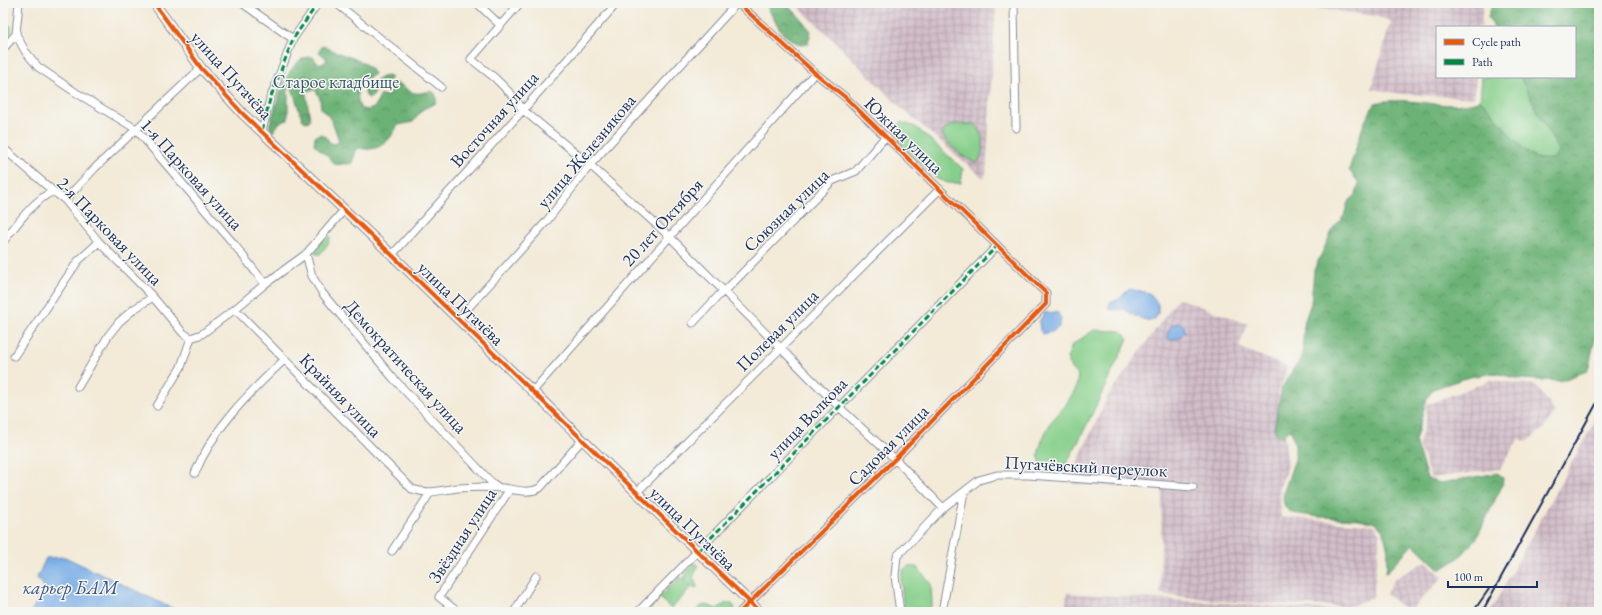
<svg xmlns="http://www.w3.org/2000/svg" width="1602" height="615" font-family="'EB Garamond',serif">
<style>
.industrial{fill:url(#industrial-grid)}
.green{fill:#86cf8a;stroke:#507f74}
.forest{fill:url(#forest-crowns);stroke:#44706a}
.water{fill:#79ade6;stroke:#4a6ea2}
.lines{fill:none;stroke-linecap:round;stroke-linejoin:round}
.minor-casing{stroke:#878c9a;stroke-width:9}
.tertiary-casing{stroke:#878c9a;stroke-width:11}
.minor{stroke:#fff;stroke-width:7}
.tertiary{stroke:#fff;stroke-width:9}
.rail{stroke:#1b2f5e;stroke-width:2}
.quiet{stroke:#00873e;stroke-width:3;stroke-dasharray:6 3;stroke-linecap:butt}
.cycleway-casing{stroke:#f6f6f2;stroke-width:6}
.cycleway{stroke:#e8590c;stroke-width:4}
.labels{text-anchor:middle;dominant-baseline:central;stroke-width:3;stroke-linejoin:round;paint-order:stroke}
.street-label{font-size:18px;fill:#1b2f5e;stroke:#f6f6f2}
.park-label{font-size:18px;fill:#365769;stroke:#f6f6f2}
.water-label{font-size:19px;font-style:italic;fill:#375587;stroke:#f6f6f2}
</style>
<defs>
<pattern id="industrial-grid" width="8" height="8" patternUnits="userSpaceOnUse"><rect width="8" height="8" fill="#d2bdc8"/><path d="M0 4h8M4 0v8" fill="none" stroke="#aa9aa6"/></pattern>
<pattern id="forest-crowns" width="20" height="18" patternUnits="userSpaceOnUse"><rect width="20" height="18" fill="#6cb276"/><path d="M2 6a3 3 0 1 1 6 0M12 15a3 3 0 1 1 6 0" fill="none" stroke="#589164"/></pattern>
</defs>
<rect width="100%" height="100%" fill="#f6f6f2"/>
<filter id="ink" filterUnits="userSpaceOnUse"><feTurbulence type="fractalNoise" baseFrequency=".025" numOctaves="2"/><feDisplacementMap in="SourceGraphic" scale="8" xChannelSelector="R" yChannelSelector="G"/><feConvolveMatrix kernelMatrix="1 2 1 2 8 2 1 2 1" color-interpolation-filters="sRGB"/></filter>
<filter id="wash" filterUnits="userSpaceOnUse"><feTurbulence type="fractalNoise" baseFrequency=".012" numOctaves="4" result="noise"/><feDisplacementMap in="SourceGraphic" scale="16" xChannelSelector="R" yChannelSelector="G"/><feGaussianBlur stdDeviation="0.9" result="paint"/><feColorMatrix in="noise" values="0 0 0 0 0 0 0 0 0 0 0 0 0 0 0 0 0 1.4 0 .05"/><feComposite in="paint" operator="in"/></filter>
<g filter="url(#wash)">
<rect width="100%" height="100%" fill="#f3ead7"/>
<path class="industrial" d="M 794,3 L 996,3 L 986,174 L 983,178 L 899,106 L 828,35 Z
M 1316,3 L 1483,3 L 1481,27 L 1437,27 L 1437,77 L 1476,77 L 1474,98 L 1403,94 L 1371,89 L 1391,21 L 1375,16 L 1316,8 Z
M 1178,298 L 1248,324 L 1239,347 L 1287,367 L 1279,394 L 1288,465 L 1280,487 L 1281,517 L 1375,525 L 1380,535 L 1373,597 L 1348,607 L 1220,601 L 1160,594 L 1162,489 L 1074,484 L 1075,467 L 1108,396 Z
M 1491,380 L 1536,385 L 1555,412 L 1543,429 L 1526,442 L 1519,438 L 1500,469 L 1431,478 L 1419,446 L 1427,415 L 1426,405 Z
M 1599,414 L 1599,612 L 1490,612 L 1567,471 Z
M 1426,561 L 1443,577 L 1409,612 L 1386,594 L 1394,579 Z
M 1067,593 L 1362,612 L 1065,612 Z"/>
<path class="green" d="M 6,24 L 11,26 C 12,35 9,39 3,46 L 3,25 Z
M 1482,77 L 1520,77 L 1559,152 L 1554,159 C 1549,159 1541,160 1536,158 C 1512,144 1500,117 1480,100 Z
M 901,122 L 916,127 L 963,169 L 961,183 L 948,183 L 937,179 L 897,140 L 895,130 Z
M 953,124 L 975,124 C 985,135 986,150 977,163 C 965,160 948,145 942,134 L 945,129 Z
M 328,236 L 330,237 C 330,244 324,248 320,254 L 316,254 L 315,252 L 322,241 Z
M 1094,330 L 1121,331 L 1128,338 C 1124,349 1118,358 1113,369 C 1098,402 1083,434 1065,466 L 1058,469 L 1042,467 L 1038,455 L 1042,440 L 1051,422 L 1065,406 L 1076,388 L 1078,375 L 1071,369 L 1067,358 L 1072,345 Z
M 693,564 L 697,564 L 698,566 L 693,577 L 697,587 L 695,589 L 688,584 L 691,588 L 671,609 L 659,597 L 680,577 L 685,582 L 684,578 L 689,569 Z
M 909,566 L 917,567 L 931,584 L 932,604 L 928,612 L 904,612 L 901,580 L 903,570 Z
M 726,603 L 731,603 L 734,606 L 735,610 L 733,612 L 696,612 L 701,606 L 707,605 L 717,609 Z
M 1024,604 L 1039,612 L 1010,612 Z"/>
<path class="forest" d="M 765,3 L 784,3 L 796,13 L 811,31 L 808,44 L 800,45 L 783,34 L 778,26 Z
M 1493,3 L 1599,3 L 1599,333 C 1590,348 1593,357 1587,371 L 1560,381 L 1520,379 L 1494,373 L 1469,377 L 1433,389 L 1427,398 L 1415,441 L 1427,478 L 1440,483 L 1498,473 L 1503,478 L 1502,486 L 1476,539 L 1460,557 L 1440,570 L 1413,544 L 1386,573 L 1388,550 L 1383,531 L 1376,523 L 1359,519 L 1319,517 L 1292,513 L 1285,507 L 1283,499 L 1284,491 L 1295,459 L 1295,446 L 1291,430 L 1286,432 L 1282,437 L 1277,436 L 1274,428 L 1282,388 L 1293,369 L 1302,358 L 1304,323 L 1311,303 L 1314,270 L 1334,227 L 1344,216 L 1348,202 L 1356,195 L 1359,183 L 1349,170 L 1364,123 L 1375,103 C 1409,94 1445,113 1480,100 C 1500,117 1512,144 1536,158 C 1540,160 1549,159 1554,159 L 1559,152 L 1520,77 L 1575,77 L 1575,27 L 1494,27 L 1488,17 Z
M 322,46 C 329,48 333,51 339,53 C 352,58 367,61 374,74 L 371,77 L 360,80 C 356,90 357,98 360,108 L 366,110 L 374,108 L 381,95 L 389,96 C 390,90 391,84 398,83 C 404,86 409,92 415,93 C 424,95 438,83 436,103 L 423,109 L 413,122 L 398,125 C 392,136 385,148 370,149 C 366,150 362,148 357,148 L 352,163 C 348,165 346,163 342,164 C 331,166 333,161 326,155 C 322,151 318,149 314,144 L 315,136 L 321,134 L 327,138 L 330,143 L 335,144 L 339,141 L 334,126 L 329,117 L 321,109 L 320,99 L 316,90 L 308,90 L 306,94 L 310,119 L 309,121 L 305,122 L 302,119 L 292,88 L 288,87 L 288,120 L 280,122 L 273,132 L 270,129 L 270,123 C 277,105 287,54 313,57 L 317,63 L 323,64 L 327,59 L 319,52 Z
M 387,75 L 390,76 L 391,79 L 375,92 L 373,96 L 368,98 C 364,95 364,90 367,85 C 375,83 379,77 387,75 Z"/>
<path class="water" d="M 1129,289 L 1149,293 L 1158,304 L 1158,314 L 1154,320 C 1144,322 1133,315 1124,309 L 1112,310 L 1108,309 L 1110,303 L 1119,299 Z
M 1057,312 L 1061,319 L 1059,327 L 1052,332 L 1043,334 L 1040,331 L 1039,322 L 1044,313 Z
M 1179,322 L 1184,326 L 1185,332 L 1179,338 L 1169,340 L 1167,335 L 1171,326 Z
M 65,557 L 180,612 L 31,612 L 44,588 L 37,578 L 46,558 Z"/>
</g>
<g filter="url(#ink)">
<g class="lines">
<defs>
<path id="minor" d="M 242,3 L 293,39
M 336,3 L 441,87
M 477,3 L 500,25
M 520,3 L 471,59 L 495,78 L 514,97 L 523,110 L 590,165 L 669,236 L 839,407 L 895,459 L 943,508
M 738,3 L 815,73 L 845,97 L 1046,293 L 1046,304 L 895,459 L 740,612
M 1014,3 L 1016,128
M 16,34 L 25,51 L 38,67 L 75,92 L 136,129 L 233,243 L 265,284
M 3,49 L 16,34 L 19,3
M 262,131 L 270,99 L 293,39 L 318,3
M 3,148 L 53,191 L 65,200 L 99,242 L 153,297 L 183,333 L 191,338
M 65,200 L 95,168 L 201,68
M 3,242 C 16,225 33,201 53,191
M 306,254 L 312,276 L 323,294 L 393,378 L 491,482 L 498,487
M 392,255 L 523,110 L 617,3
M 724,292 L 832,181 L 856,171 L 886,136
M 235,309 L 412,489 C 430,495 440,490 458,488 C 473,487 488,487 504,488 C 516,490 529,494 540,488 L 582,440
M 458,319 L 546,222 L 590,165 L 737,3
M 693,323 L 723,291
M 191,338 L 202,334 L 235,309 L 265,284 L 306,254 L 344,210
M 14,356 L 78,261 L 99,242
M 78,387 L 108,336 L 119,322 L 134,309 L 153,297
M 532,392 L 815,73
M 157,406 L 181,367 L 191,338
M 195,473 C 214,427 249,393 285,359
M 636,493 L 940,189
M 392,551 L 430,493
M 458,612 L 439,597 L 510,489
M 514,612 L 536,576
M 638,612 L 997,246
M 900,612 L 895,576 L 897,556 L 943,508 L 979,480 L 997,475 L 1029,475 L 1193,487
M 942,612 L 964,492"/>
<path id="tertiary" d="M 154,3 L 201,68 L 243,114 L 392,255 L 760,612"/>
</defs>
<use href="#minor" class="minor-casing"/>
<use href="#tertiary" class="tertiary-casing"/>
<use href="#minor" class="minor"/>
<use href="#tertiary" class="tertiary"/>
<path class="rail" d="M 1473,612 L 1489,589
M 1482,612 L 1599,399"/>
<path class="quiet" d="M 262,131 L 270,99 L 293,39 L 318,3
M 698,551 L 997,246"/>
<defs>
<path id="cycleway" d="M 154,3 L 201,68 L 243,114 L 392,255 L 760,612
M 738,3 L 815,73 L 845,97 L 1046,293 L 1046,304 L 895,459 L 740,612"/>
</defs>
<use href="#cycleway" class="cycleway-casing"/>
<use href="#cycleway" class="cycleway"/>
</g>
</g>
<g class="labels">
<g class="street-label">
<text transform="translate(232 75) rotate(48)">улица Пугачёва</text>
<text transform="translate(494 119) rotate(-48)">Восточная улица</text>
<text transform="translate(904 135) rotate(44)">Южная улица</text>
<text transform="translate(586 151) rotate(-50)">улица Железнякова</text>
<text transform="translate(192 174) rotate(48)">1-я Парковая улица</text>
<text transform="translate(786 210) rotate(-44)">Союзная улица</text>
<text transform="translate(662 222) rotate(-48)">20 лет Октября</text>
<text transform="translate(110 231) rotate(46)">2-я Парковая улица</text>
<text transform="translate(461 303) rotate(44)">улица Пугачёва</text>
<text transform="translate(777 330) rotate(-45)">Полевая улица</text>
<text transform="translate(406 366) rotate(48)">Демократическая улица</text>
<text transform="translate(341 395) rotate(46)">Крайняя улица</text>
<text transform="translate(807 418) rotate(-46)">улица Волкова</text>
<text transform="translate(888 445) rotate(-45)">Садовая улица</text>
<text transform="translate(1086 466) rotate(3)">Пугачёвский переулок</text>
<text transform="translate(693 528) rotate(44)">улица Пугачёва</text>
<text transform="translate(462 535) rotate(-57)">Звёздная улица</text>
</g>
<g class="park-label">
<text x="336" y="81">Старое кладбище</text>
</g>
<g class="water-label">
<text x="70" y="587">карьер БАМ</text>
</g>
</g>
<rect width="1602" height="615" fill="none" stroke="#f6f6f2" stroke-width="16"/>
<rect x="1436" y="26" width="140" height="52" fill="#f6f6f2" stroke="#9ea6b7"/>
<rect x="1444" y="39" width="20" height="6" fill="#e8590c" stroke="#9ea6b7"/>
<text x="1472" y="46" font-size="12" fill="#1b2f5e">Cycle path</text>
<rect x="1444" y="59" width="20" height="6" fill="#00873e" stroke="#9ea6b7"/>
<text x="1472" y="66" font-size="12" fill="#1b2f5e">Path</text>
<path d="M1448 581v6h89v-6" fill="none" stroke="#1b2f5e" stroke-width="2"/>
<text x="1454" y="581" font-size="12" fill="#1b2f5e" stroke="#f6f6f2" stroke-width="3" paint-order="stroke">100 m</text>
</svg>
